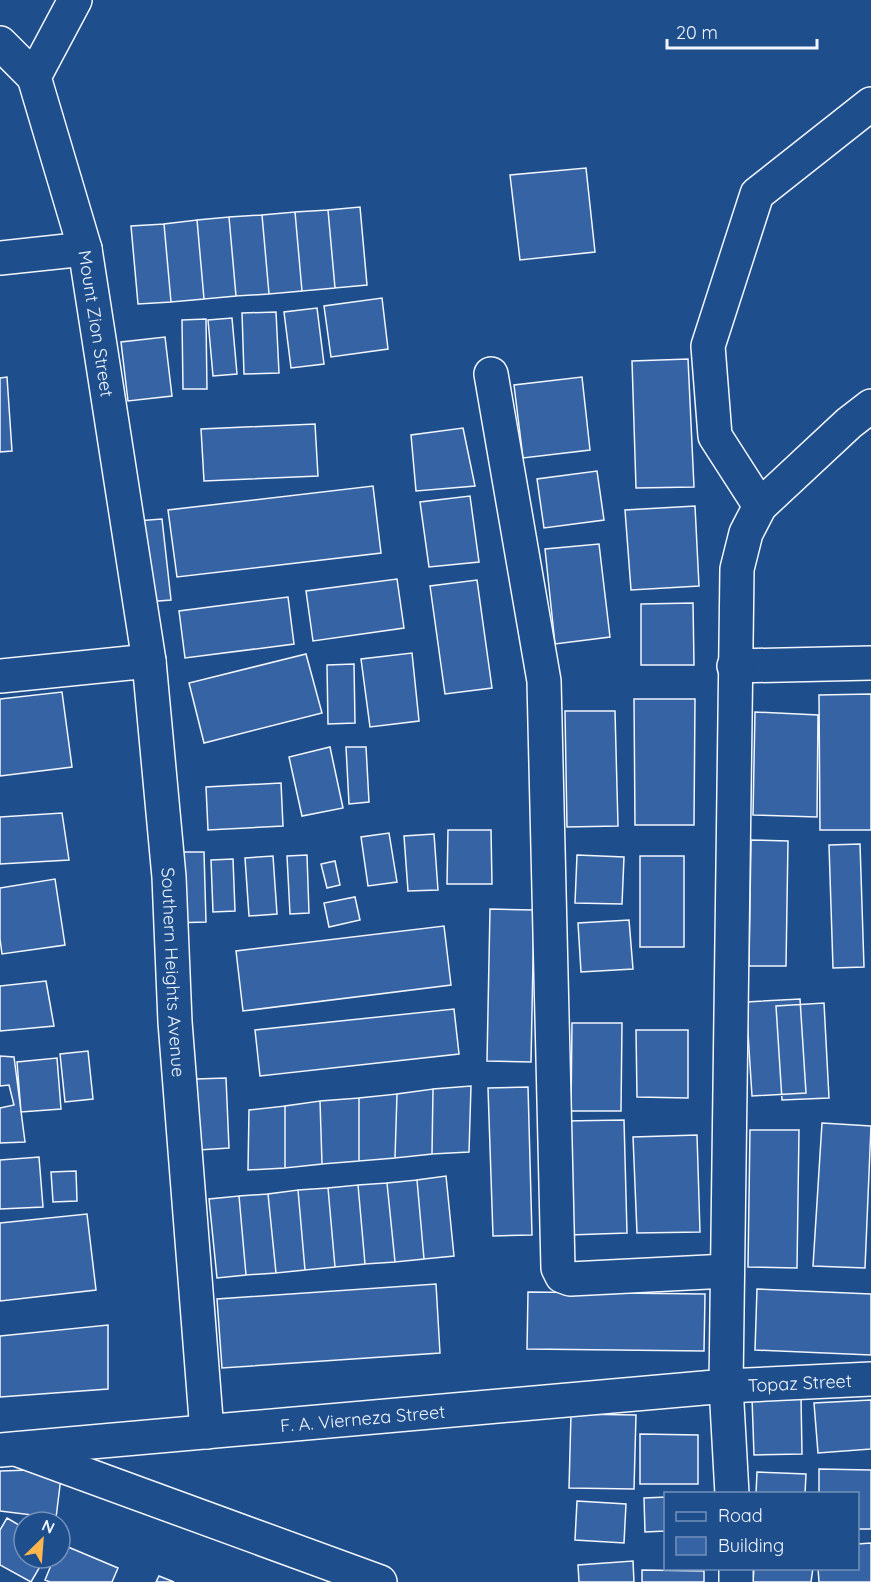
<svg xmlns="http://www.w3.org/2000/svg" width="871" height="1582" font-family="Quicksand,sans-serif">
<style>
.building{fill:#3563a3;stroke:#f2f6ff;stroke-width:1.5}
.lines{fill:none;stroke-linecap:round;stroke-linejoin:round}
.street-casing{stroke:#f2f6ff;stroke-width:36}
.secondary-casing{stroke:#f2f6ff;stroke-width:36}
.street{stroke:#1f4e8c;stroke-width:33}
.secondary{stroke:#1f4e8c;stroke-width:33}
.labels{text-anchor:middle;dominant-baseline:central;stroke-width:4.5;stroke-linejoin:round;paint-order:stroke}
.street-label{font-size:18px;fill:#f2f6ff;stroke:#1f4e8c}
</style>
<rect width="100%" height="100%" fill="#1f4e8c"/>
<path class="building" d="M 586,168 L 595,252 L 520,260 L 510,175 Z
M 360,207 L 367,285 L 335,288 L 328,210 Z
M 328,210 L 335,288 L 302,291 L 295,212 Z
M 295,212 L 302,291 L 269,294 L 262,215 Z
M 262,215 L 269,294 L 236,296 L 229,217 Z
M 229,217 L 236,296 L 204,299 L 197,220 Z
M 197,220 L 204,299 L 171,302 L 164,224 Z
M 164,224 L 171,302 L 138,304 L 131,226 Z
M 382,298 L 388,349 L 331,357 L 324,306 Z
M 317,308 L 324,364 L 291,368 L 284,312 Z
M 276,312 L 279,373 L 244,374 L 242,313 Z
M 232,318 L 237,374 L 213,376 L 208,320 Z
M 206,319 L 207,389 L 183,389 L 182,320 Z
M 165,337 L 172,396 L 128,401 L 121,342 Z
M 688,359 L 694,487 L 636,488 L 632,361 Z
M 7,377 L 12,451 L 0,452 L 0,378 Z
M 582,377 L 590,450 L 523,458 L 514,385 Z
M 315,424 L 318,476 L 204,481 L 201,429 Z
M 463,428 L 475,486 L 416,491 L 411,435 Z
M 597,471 L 604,520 L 544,528 L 537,479 Z
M 373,486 L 381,553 L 177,577 L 168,510 Z
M 470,496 L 479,562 L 429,567 L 420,502 Z
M 695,506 L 699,586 L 631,590 L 625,510 Z
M 162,519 L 171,600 L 146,602 L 136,521 Z
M 599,544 L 610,637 L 555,644 L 545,549 Z
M 397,579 L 404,628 L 313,641 L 306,591 Z
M 477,580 L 492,688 L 445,694 L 430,586 Z
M 288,597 L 294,644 L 185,658 L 179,611 Z
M 693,603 L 694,665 L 641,665 L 641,604 Z
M 412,653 L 419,721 L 370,727 L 361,659 Z
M 306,654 L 322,713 L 204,743 L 189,683 Z
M 354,664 L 355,723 L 328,724 L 327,665 Z
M 62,692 L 72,767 L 0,776 L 0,699 Z
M 871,694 L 871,830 L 820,830 L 819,695 Z
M 634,699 L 695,699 L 694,825 L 635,825 Z
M 565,711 L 615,711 L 618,826 L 567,827 Z
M 755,712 L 818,715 L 817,817 L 753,815 Z
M 330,747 L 343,808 L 302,816 L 289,757 Z
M 346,747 L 366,747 L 369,802 L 349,804 Z
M 281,783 L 283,826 L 208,830 L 206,787 Z
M 62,813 L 69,860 L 0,864 L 0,817 Z
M 448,830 L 491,830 L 492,884 L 447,884 Z
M 389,833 L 397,882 L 368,886 L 361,837 Z
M 434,834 L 438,890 L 408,891 L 404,836 Z
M 751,840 L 788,841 L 786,966 L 749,966 Z
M 860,844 L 864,967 L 833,968 L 829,845 Z
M 171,852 L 204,852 L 206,922 L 172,923 Z
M 307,855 L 309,913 L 290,914 L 287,856 Z
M 577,855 L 624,857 L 622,904 L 575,903 Z
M 273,856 L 277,914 L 249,916 L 245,858 Z
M 640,856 L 684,856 L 684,947 L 640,947 Z
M 233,859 L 235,911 L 213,912 L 211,860 Z
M 335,861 L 340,885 L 327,888 L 321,864 Z
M 55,879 L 65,945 L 2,954 L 0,939 L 0,888 Z
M 355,897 L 360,920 L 329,927 L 324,903 Z
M 490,909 L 534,910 L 531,1062 L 487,1061 Z
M 629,920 L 633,969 L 581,972 L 578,923 Z
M 444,926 L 451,985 L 243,1011 L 236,951 Z
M 46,981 L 54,1026 L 0,1031 L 0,986 Z
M 800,999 L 806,1093 L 752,1096 L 746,1002 Z
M 824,1003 L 829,1098 L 782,1100 L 776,1006 Z
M 454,1009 L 459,1054 L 260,1076 L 255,1030 Z
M 572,1023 L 622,1023 L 621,1111 L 571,1111 Z
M 636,1030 L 688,1030 L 688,1098 L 637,1097 Z
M 88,1051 L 93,1099 L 65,1102 L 60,1054 Z
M 0,1056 L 14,1057 L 25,1142 L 0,1143 L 0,1108 L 14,1105 L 9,1085 L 0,1086 Z
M 57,1058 L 61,1109 L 21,1112 L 17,1062 Z
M 226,1078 L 229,1148 L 199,1150 L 196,1079 Z
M 471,1086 L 469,1152 L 432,1154 L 433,1089 Z
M 528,1087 L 532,1235 L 493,1236 L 488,1088 Z
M 433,1089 L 432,1154 L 395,1158 L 397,1094 Z
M 397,1094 L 395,1158 L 359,1161 L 359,1098 Z
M 359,1098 L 359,1161 L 322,1164 L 320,1101 Z
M 320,1101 L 322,1164 L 285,1168 L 285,1106 Z
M 285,1106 L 285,1168 L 248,1170 L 249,1110 Z
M 624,1120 L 627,1233 L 569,1235 L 565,1121 Z
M 822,1123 L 871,1126 L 865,1268 L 813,1266 Z
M 750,1130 L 799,1130 L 797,1268 L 748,1267 Z
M 697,1135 L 700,1232 L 637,1233 L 633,1137 Z
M 39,1157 L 43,1207 L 0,1209 L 0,1160 Z
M 76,1171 L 77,1201 L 53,1202 L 51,1172 Z
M 446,1176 L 454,1256 L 424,1259 L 417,1180 Z
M 417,1180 L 424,1259 L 395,1262 L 387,1183 Z
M 387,1183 L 395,1262 L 365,1264 L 358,1185 Z
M 358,1185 L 365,1264 L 335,1267 L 328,1188 Z
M 328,1188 L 335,1267 L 305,1270 L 298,1190 Z
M 298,1190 L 305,1270 L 276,1273 L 268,1194 Z
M 268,1194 L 276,1273 L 246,1275 L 239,1196 Z
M 239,1196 L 246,1275 L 217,1278 L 209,1199 Z
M 87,1214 L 96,1290 L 0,1301 L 0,1223 Z
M 436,1284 L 440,1353 L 222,1368 L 217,1299 Z
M 757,1289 L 871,1294 L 871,1355 L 755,1350 Z
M 528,1292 L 705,1294 L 704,1351 L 527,1349 Z
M 108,1325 L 108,1389 L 0,1397 L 0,1336 Z
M 801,1397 L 802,1454 L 754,1455 L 752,1398 Z
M 871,1400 L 871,1449 L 818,1453 L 814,1403 Z
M 571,1414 L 636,1415 L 634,1489 L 569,1488 Z
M 640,1434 L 698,1435 L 698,1484 L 640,1484 Z
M 62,1469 L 56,1518 L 0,1511 L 0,1471 Z
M 819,1469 L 871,1470 L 871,1529 L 858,1529 L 858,1494 L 819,1494 Z
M 757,1472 L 806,1474 L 805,1494 L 756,1494 Z
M 666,1497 L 666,1531 L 645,1532 L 644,1498 Z
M 577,1501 L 626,1504 L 624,1543 L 575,1540 Z
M 7,1518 L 24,1528 L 24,1558 L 45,1558 L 31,1582 L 0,1565 L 0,1530 Z
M 871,1543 L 871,1582 L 819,1582 L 818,1568 L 858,1568 L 858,1544 Z
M 61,1544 L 118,1568 L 112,1582 L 50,1582 L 45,1580 L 54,1558 L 60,1558 Z
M 633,1561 L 634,1582 L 579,1582 L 578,1565 Z
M 754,1568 L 813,1568 L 811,1582 L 753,1582 Z
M 642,1570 L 704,1571 L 704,1582 L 642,1582 Z
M 159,1576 L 174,1582 L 156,1582 Z"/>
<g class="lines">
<defs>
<g id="street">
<path id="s1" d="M 75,0 L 34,77 L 85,249 L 149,661"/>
<path d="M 0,43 L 34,77"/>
<path d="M 0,258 L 85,249"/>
<path d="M 491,374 L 544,681 L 558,1268 L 562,1276 L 570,1279 L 727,1271"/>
<path d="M 760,506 L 715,436 L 708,346 L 757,194 L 871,104"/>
<path d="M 734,666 L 871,663"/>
<path id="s2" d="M 0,676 L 149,661 L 169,877 L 175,1022 L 207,1432"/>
<path d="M 16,1449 L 380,1582"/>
<path id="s3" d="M 732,1494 L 726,1386 L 871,1379"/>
<path d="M 736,1568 L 736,1582"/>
</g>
<g id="secondary">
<path id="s4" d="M 0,1450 L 726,1386 L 737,569 L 746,533 L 760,506 L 849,423 L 871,406"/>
</g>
</defs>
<use href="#street" class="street-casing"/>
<use href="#secondary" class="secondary-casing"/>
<use href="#street" class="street"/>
<use href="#secondary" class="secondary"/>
</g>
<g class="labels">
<g class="street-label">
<text stroke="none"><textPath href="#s1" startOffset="342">Mount Zion Street</textPath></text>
<text stroke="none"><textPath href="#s2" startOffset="462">Southern Heights Avenue</textPath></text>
<text stroke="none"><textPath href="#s3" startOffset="182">Topaz Street</textPath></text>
<text stroke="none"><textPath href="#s4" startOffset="364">F. A. Vierneza Street</textPath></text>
</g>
</g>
<rect x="664" y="1492" width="195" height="78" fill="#1f4e8c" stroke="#7391ba" stroke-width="1.5"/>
<rect x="676" y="1512" width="30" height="9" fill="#1f4e8c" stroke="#7391ba" stroke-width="1.5"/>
<text x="718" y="1522" font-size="18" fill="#f2f6ff">Road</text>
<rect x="676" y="1537" width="30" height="18" fill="#3563a3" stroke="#7391ba" stroke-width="1.5"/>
<text x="718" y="1552" font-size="18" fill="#f2f6ff">Building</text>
<g transform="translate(42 1540) rotate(25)"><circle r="28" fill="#1f4e8c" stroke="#7391ba" stroke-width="1.5"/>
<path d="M0-4.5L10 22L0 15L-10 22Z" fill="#ffb74d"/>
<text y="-9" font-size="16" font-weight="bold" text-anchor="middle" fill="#f2f6ff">N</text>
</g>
<path d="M667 39v9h150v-9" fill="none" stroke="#f2f6ff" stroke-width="3"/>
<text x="676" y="39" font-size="18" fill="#f2f6ff" stroke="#1f4e8c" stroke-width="4.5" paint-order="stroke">20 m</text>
</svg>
